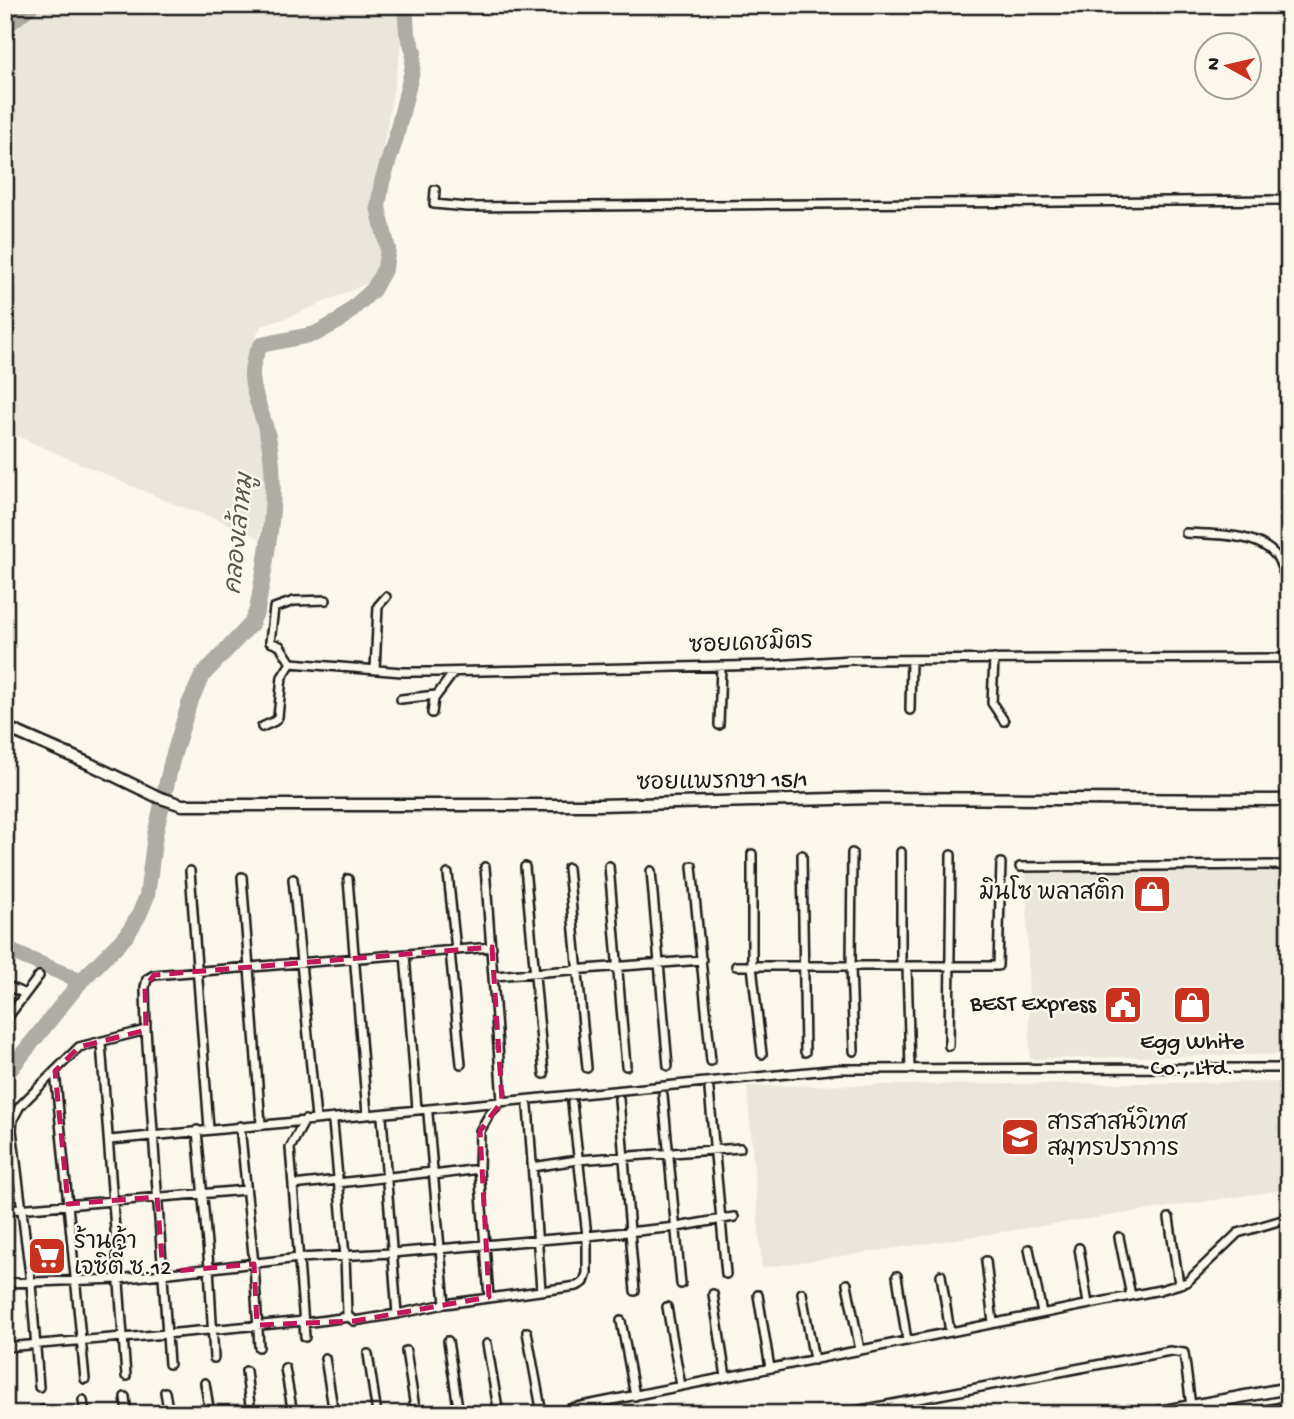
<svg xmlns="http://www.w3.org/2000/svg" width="1294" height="1419" font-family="'Gochi Hand','Playpen Sans Thai',sans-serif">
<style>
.built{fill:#eae6dc}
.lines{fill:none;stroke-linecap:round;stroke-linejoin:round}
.river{stroke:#afaca5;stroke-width:16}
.street-casing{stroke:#1c1c1c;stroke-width:12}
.secondary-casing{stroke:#1c1c1c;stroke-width:15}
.street{stroke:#fbf7ec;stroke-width:7}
.secondary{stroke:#fbf7ec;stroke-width:10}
.marked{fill:none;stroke:#c2185b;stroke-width:5;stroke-dasharray:14 9;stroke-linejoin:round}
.labels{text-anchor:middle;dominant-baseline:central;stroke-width:5;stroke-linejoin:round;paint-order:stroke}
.street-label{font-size:23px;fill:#1c1c1c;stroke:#fbf7ec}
.poi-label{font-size:23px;fill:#1c1c1c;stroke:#fbf7ec;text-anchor:end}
.water-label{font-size:24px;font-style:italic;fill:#575653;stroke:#fbf7ec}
</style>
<rect width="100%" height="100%" fill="#fbf7ec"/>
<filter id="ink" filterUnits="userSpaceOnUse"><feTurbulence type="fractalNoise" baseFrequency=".0143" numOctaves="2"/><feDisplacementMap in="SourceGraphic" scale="14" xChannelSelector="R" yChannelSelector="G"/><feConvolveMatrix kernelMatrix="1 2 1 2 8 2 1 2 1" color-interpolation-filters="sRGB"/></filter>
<g filter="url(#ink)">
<path class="built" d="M 42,5 L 396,5 L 402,42 L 375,192 L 382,246 L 379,267 L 366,284 L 287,318 L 261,326 L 251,347 L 264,406 L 269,489 L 259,538 L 220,520 L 176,505 L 5,431 L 5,33 Z
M 1026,860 L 1289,862 L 1289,1054 L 1030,1059 Z
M 1289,1082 L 1289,1189 L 762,1268 L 747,1086 Z"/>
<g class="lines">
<path class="river" d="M 5,27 L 32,5
M 5,949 L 81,981
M 5,1076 L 81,981 L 127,935 L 139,915 L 147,896 L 155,835 L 172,760 L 189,704 L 202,676 L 251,624 L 257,610 C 267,555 280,493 268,437 C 261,403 240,378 261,345 L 315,334 L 339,321 L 373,290 L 385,268 L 388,249 L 378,207 L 382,182 L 396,137 L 412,71 L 414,52 L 407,32 L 405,5"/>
<defs>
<path id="street" d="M 435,190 L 434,204 L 467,207 L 1289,200
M 1186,533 C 1214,535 1258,532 1277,557 C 1282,565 1283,575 1289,583
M 994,659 L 992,703 L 1004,721
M 291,663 L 280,646 L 270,642 L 274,608 L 294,601 L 326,600
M 375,670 L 378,606 L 386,597
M 401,699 L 436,695
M 910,710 L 911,660
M 432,713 L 434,699 L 454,672
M 719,725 L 721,666
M 262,727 L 275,721 L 278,717 L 282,677 L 291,663 L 402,672 L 435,672 L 774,665 L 851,660 L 1289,658
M 852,853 L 851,966 L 854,1051
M 752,854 L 752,966 L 762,1054
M 802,855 L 805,1052
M 609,866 L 626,1066
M 692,866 L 711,1061
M 485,867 L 502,1101 L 489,1115 L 480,1131 L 479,1169 L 489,1297
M 525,867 L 544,1074
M 1020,867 L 1289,865
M 568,868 L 587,1068
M 190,871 L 209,1129
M 651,871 L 668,1066
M 448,874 L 456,950
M 242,877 L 261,1124
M 293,879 L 316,1119
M 348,879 L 367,1114
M 450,951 L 461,1064
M 405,954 L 417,1109
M 736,966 L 998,966 L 1001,863
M 901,966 L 901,852
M 907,966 L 910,1069
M 494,976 L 702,960
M 5,985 L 25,994
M 5,1021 L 39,976
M 101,1043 L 126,1376
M 949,1046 L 951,855
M 55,1071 L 85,1379
M 709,1090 L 726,1274
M 663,1095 L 681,1284
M 619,1099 L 635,1291
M 528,1106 L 541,1290
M 428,1114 L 445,1304
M 382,1117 L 397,1314
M 305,1120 L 290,1148 L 305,1337
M 333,1122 L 345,1256 L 347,1313 L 349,1317
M 240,1126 L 254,1264 L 259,1347
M 197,1130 L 209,1267 L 214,1358
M 110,1140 L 839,1069 L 1289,1068
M 533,1167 L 577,1160 L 740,1148
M 433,1175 L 479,1169
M 338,1183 L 433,1172
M 293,1185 L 338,1180
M 5,1210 L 246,1190
M 1169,1218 L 1179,1284
M 1119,1237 L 1131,1296
M 1079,1248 L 1088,1304
M 1029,1249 L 1042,1313
M 986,1261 L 993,1323
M 941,1275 L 950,1332
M 897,1276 L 907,1341
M 5,1283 L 119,1279 L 299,1258 L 392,1253 L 587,1236 L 677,1227 L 734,1217
M 847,1284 L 860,1350
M 802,1293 L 814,1360
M 713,1294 L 726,1377
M 758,1295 L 770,1368
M 667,1307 L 681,1386
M 621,1321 L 635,1396
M 304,1323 L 349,1317 L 354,1321 L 397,1314 L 445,1304 L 577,1286 L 584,1282 L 587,1273 L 587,1236 L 572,1103
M 527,1332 L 542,1414
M 123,1338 L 304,1321
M 448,1341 L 459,1414
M 487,1344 L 499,1414
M 5,1347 L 123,1337
M 406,1351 L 416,1414
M 368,1354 L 377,1414
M 325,1358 L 334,1414
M 169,1364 L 146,1030 L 145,987 L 147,979 L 154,975 L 492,947
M 285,1368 L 293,1414
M 246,1371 L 251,1414
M 205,1383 L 210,1414
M 39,1387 L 31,1283 L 12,1130 L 13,1119 L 20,1106 L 79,1047 L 146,1030
M 165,1392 L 169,1414
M 125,1397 L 127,1414
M 83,1400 L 85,1414
M 43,1410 L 44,1414
M 556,1414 L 572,1408 L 1160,1290 L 1187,1282 L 1238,1233 L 1289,1218
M 840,1414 L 1170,1351 L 1184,1353 L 1191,1406"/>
<path id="secondary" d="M 5,727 L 90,764 L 158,797 L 182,805 L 599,805 L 873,798 L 1289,800
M 1148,1414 L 1289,1388
M 1253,1414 L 1289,1407"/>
</defs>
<use href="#street" class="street-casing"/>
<use href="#secondary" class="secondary-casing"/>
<use href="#street" class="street"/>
<use href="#secondary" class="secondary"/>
</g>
</g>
<path class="marked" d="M 492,947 L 502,1101 L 480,1131 L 489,1297 L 354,1321 L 257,1325 L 254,1264 L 163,1272 L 157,1197 L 68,1204 L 55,1071 L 79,1047 L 146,1030 L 145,987 L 154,975 Z"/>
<defs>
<symbol id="shop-square" viewBox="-11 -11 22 22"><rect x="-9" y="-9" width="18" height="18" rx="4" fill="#c8321e" stroke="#fbf7ec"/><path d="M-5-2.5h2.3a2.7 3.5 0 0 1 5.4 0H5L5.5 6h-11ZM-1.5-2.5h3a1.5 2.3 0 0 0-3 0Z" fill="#fff"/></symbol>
<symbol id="civic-square" viewBox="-11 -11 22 22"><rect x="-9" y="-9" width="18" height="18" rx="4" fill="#c8321e" stroke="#fbf7ec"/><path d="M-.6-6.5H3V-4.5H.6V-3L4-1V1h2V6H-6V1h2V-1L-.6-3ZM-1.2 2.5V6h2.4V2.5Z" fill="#fff"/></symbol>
<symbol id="school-square" viewBox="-11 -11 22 22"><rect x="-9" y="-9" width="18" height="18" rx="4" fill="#c8321e" stroke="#fbf7ec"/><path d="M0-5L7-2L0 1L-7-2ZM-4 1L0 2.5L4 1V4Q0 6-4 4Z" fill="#fff"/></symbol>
<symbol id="supermarket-square" viewBox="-11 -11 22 22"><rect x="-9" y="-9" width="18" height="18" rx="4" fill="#c8321e" stroke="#fbf7ec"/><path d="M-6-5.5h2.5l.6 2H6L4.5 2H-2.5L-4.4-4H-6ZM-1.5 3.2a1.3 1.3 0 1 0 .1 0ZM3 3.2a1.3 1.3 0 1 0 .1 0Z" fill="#fff"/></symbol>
</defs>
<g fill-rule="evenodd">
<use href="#shop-square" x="1130" y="872" width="44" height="44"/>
<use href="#civic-square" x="1101" y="983" width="44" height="44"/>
<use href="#shop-square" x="1170" y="983" width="44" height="44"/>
<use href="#school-square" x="998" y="1115" width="44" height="44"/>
<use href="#supermarket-square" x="25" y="1234" width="44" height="44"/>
</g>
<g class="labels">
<g class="street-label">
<text transform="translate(751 645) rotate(-2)">ซอยเดชมิตร</text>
<text transform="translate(722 783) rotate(-1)">ซอยแพรกษา 15/1</text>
</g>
<g class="poi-label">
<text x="1125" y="894">มินโซ พลาสติก</text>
<text x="1096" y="1005">BEST Express</text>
<text x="1192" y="1043" text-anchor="middle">Egg White<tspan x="1192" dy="26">Co., Ltd.</tspan></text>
<text x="1047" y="1124" text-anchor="start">สารสาสน์วิเทศ<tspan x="1047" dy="26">สมุทรปราการ</tspan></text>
<text x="74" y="1243" text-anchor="start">ร้านค้า<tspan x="74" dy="26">เจซิตี้ ซ.12</tspan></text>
</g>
<g class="water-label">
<text transform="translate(241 534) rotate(-84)">คลองเล้าหมู</text>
</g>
</g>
<rect width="1294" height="1419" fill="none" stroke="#fbf7ec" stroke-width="28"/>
<rect x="14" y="14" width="1266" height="1391" fill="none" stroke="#1c1c1c" stroke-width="2.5" filter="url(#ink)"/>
<g transform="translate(1228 66) rotate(278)"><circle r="33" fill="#fbf7ec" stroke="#a29f99" stroke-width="2"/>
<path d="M0-5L12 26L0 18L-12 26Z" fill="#c8321e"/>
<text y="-10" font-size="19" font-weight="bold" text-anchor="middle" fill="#1c1c1c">N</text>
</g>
</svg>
